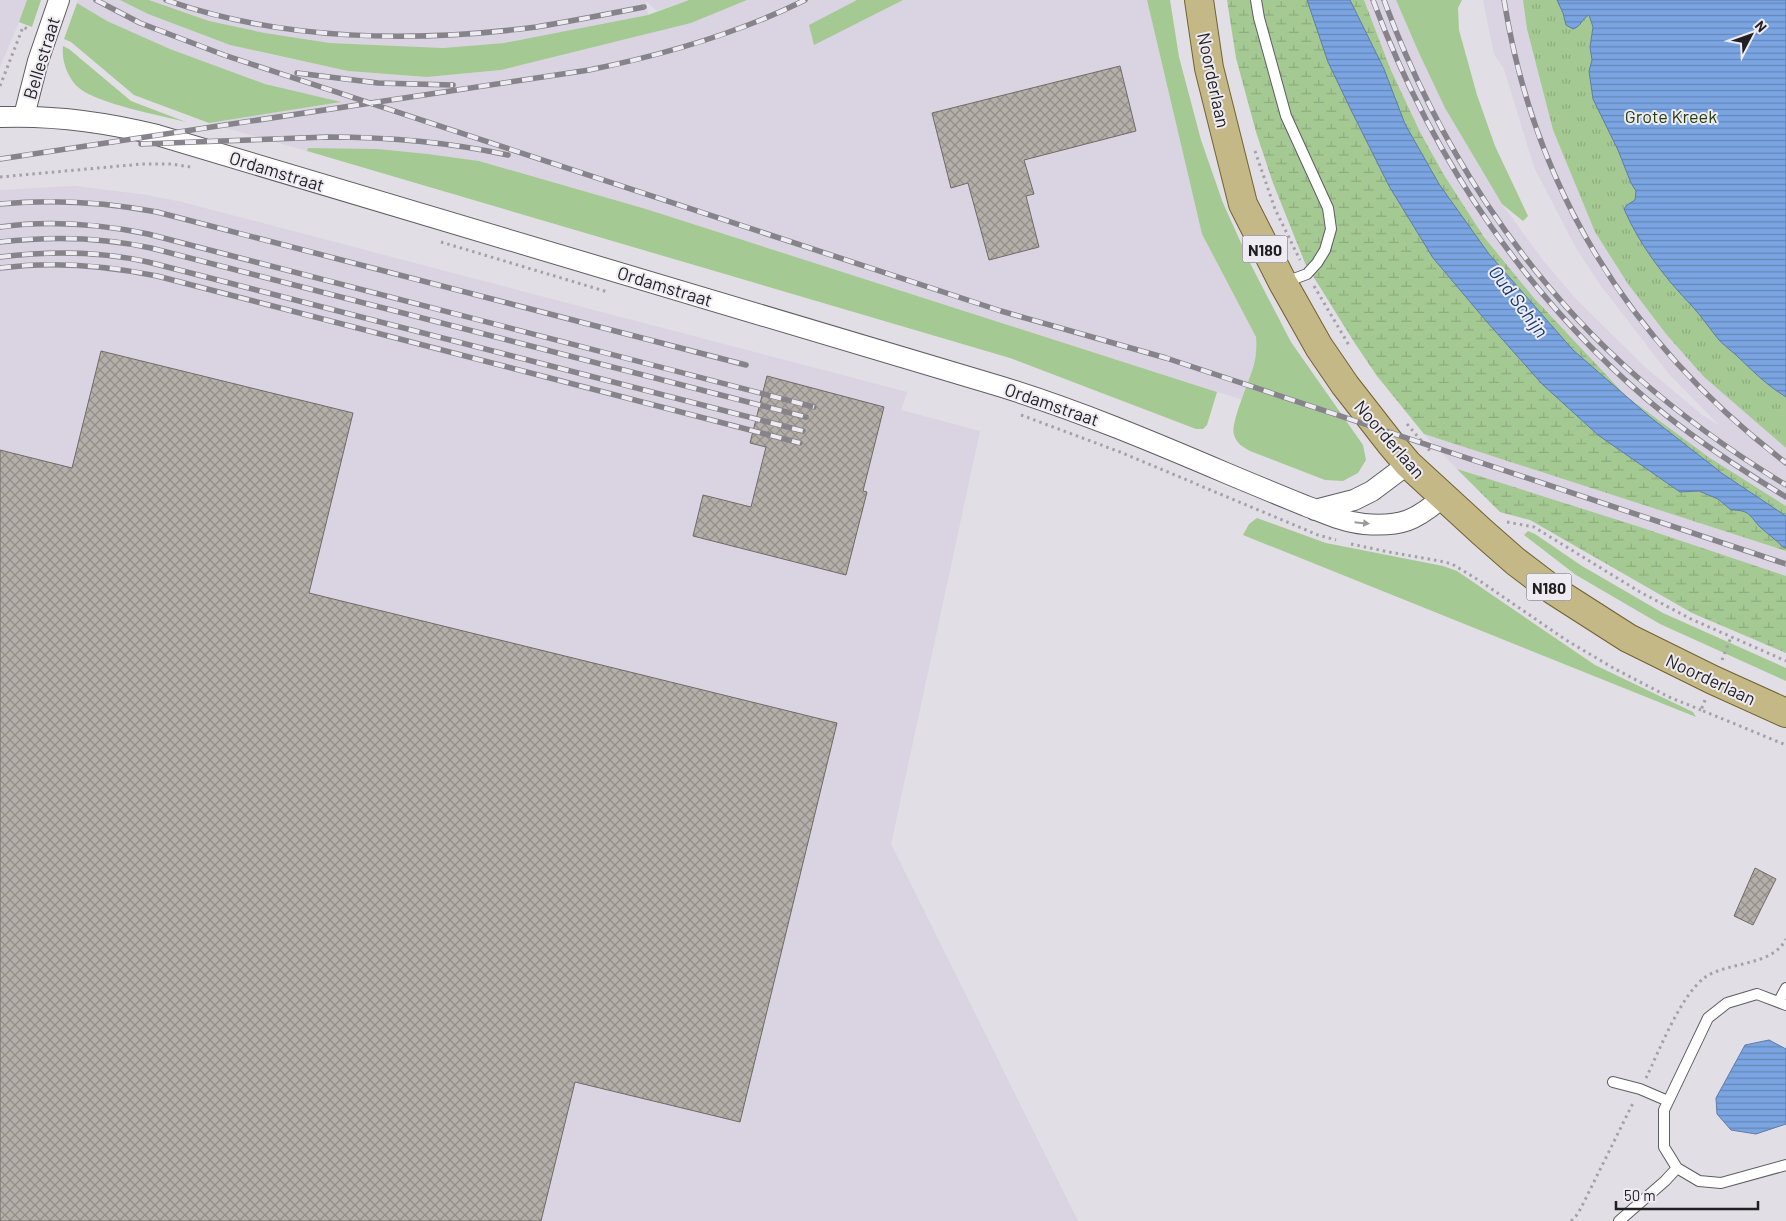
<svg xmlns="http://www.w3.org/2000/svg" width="1786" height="1221" font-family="Barlow,sans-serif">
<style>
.built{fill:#d9d3e2}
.green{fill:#a5c992}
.wetland{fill:url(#wetland-marsh)}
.park{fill:url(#park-tufts)}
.water{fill:url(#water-rules);stroke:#5f7da8}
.building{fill:url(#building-cross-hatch);stroke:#706b66}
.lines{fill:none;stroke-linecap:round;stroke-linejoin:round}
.service-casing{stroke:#5f5d63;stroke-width:12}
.minor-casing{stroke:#5f5d63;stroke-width:22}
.primary-casing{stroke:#716330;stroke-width:30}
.path{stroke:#a4a2a8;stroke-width:3;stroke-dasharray:2.5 4;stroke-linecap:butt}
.service{stroke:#fff;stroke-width:10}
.minor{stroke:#fff;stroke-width:20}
.primary{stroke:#c4b887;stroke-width:28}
.rail-casing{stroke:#86848a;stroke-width:5.5}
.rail{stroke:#eeebf2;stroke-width:4;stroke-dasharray:11;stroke-linecap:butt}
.oneway{fill:#9b9a9c}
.labels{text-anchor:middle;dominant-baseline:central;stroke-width:4;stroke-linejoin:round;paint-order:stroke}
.shield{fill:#eeebf2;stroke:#5e5c60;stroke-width:1}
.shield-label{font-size:16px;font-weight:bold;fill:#201f22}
.street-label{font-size:18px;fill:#201f22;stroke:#eeebf2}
.park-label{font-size:18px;fill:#223d0f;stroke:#eeebf2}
.water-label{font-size:19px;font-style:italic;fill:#103a71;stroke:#eeebf2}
</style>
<defs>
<pattern id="wetland-marsh" width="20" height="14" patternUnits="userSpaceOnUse" patternTransform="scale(1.25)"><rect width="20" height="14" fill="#a5c992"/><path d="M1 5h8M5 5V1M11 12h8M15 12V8" fill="none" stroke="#8eac7e"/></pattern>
<pattern id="park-tufts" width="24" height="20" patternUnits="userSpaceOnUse" patternTransform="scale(1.25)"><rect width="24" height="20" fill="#a5c992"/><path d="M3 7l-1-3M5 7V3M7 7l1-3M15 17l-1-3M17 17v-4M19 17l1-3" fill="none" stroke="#8eac7e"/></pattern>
<pattern id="water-rules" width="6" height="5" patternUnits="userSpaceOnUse" patternTransform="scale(1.25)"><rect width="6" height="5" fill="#7aa5e2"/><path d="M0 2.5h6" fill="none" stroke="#6486b7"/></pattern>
<pattern id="building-cross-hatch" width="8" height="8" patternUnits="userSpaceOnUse" patternTransform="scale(1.25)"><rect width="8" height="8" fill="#b5afaa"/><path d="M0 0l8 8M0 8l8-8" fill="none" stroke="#938e8a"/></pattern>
</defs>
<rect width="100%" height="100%" fill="#e1dee5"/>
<path class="built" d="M 0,0 L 27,0 L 19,22 L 0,67 Z
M 78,0 L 120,0 L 148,14 L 230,45 L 273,55 L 348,71 L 427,77 L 501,70 L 691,23 L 747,0 L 1147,0 L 1202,234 L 1256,337 L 1257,348 L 1253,368 L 1331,428 L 646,209 L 479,161 L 428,154 L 378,149 L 308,148 L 307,151 L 209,123 L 339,102 L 265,84 L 170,49 L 107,21 L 77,3 Z
M 149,0 L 689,0 L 657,11 L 646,1 L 648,15 L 504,43 L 443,48 L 330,43 L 265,33 L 209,21 Z
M 1364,0 L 1396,0 L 1419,53 L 1445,108 L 1502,204 L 1542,259 L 1575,298 L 1645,367 L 1701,414 L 1720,426 L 1669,374 L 1601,286 L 1576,248 L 1534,167 L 1504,69 L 1494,54 L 1483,0 L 1523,0 L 1527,29 L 1553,130 L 1595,232 L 1628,284 L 1666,334 L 1704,377 L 1786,448 L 1786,506 L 1710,458 L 1626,396 L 1534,298 L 1484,237 L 1444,175 L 1420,132 L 1390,68 Z
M 75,186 L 147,195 L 182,202 L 907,392 L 901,410 L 980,431 L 891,844 L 1078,1221 L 0,1221 L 0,190 Z
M 1424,434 L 1786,551 L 1786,576 L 1640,527 L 1457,469 Z"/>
<path class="green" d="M 27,0 L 41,0 L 32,27 L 19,22 Z
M 120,0 L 149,0 L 209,21 L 265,33 L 330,43 L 443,48 L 504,43 L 648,15 L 689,0 L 747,0 L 691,23 L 501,70 L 427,77 L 348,71 L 230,45 L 148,14 Z
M 857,0 L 903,0 L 814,45 L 809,25 Z
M 1147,0 L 1170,0 L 1179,57 L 1201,140 L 1223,203 L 1250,263 L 1291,342 L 1363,445 L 1366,460 L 1358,473 L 1343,481 L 1325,480 L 1250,451 C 1243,447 1237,444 1234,435 C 1230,424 1249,382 1253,368 C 1256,358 1257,348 1256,337 L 1202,234 Z
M 1396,0 L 1462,0 L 1458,8 L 1459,30 L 1477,95 L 1495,146 L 1528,216 L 1523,221 L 1502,204 L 1445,108 L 1419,53 Z
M 77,3 L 107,21 L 170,49 L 265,84 L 341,102 L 209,123 L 134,95 L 71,42 L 64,39 Z
M 63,46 L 69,49 L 131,101 L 186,122 C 160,115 98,104 79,88 C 68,79 61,60 63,46 Z
M 308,148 L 378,149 L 428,154 L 479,161 L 646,209 L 1217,392 L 1207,425 L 1203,429 L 1196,429 L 1010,358 L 307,151 Z
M 1257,518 L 1326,543 L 1443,566 L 1457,571 L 1595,665 L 1693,712 L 1696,717 L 1243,535 L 1249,524 Z
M 1528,531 L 1535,534 L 1582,566 L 1663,613 L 1786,668 L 1786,681 L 1660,624 L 1576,575 L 1524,535 Z"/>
<path class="wetland" d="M 1227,0 L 1364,0 L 1390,68 L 1420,132 L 1444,175 L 1484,237 L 1534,298 L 1626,396 L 1710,458 L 1786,506 L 1786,551 L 1424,434 L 1377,376 L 1354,342 L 1305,263 L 1273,183 L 1256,132 L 1236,58 Z
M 1457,469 L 1640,527 L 1786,576 L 1786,653 L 1692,613 L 1530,520 L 1500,512 Z"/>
<path class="park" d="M 1523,0 L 1786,0 L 1786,448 L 1704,377 L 1666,334 L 1628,284 L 1595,232 L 1553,130 L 1527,29 Z"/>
<path class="water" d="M 1307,0 L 1350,0 L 1384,69 L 1405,124 L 1439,184 L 1489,254 L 1573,350 L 1650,417 L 1723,474 L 1786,516 L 1786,548 L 1783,547 C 1776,540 1768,534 1761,528 C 1749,516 1751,510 1731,510 L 1718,499 L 1699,491 L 1680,492 L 1598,435 L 1542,384 L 1487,322 L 1433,258 L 1389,186 L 1351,110 L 1328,62 Z
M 1557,0 L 1786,0 L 1786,397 C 1765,384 1754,372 1736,355 C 1730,350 1724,345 1719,340 C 1710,329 1702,317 1692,306 C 1665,278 1640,246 1624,209 L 1627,205 L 1635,200 L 1636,191 L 1631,183 L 1618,150 L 1593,99 L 1589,71 L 1592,60 L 1590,47 L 1593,27 L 1589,15 C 1581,19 1582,26 1573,29 L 1566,25 L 1563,13 Z
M 1769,1040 L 1786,1049 L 1786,1124 L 1756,1134 L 1731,1130 L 1717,1114 L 1716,1098 L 1745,1045 Z"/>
<path class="building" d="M 1120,66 L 1136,131 L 1024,160 L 1034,194 L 1026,196 L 1039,247 L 989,260 L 968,183 L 951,188 L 932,113 Z
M 101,351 L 353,413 L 309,593 L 837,723 L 740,1122 L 575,1082 L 541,1221 L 0,1221 L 0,450 L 72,468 Z
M 767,376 L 884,407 L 863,491 L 867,492 L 846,575 L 693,536 L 703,495 L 751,507 L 766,447 L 750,443 Z
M 1755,868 L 1776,879 L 1753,925 L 1734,916 Z"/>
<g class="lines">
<defs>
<path id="service" d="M 1256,0 L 1259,18 L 1286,116 L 1328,208 L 1331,229 L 1325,250 L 1317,263 L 1307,274 L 1283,283
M 1779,1001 L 1786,988
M 1786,1005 L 1757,994 L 1727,1003 L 1708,1018 L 1664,1110 L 1664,1147 L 1677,1168 L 1699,1181 L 1721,1183 L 1786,1165
M 1613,1082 L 1640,1089 L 1668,1101
M 1619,1221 L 1665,1181 L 1677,1168"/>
<path id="minor" d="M 24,116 L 38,61 L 59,0
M 0,117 C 54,115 105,122 157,135 L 999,386 C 1077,410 1151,441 1226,473 C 1252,484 1279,495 1306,506 C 1325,513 1343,522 1364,524 C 1401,527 1415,521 1443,497
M 1315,510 L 1354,500 L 1372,491 L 1408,464"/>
<path id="primary" d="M 1199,0 L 1209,68 L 1243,204 L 1283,283 L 1319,347 L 1345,385 L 1391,444 L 1408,464 L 1482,532 L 1515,561 L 1553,590 L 1628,638 L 1713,680 L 1786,713"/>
</defs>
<use href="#service" class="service-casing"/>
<use href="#minor" class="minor-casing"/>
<use href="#primary" class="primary-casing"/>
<path class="path" d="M 0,86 L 23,27 L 30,30
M 1255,151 L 1275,209 L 1300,260
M 0,177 L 142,164 L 171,164 L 191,167
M 441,242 L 608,292
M 1314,286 L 1350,347
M 1021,415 L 1120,452 L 1318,535 L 1336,540
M 1407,424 L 1431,452
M 1507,522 L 1534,527 L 1640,592 L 1691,619 L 1786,661
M 1351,544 L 1389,552 L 1440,561 L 1452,564 L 1480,581 L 1566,640 L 1615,669 L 1669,697 L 1701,710
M 1722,660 L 1731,637
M 1705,700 L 1701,710 L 1786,745
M 1646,1078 C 1660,1049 1680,997 1704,978 C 1727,961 1772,967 1786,939
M 1571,1221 L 1576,1216 L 1581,1208 L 1634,1101"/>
<use href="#service" class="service"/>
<use href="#minor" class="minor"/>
<use href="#primary" class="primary"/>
<defs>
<path id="rail" d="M 96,0 L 140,23 L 224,55 L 1001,311 L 1166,358 L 1786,564
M 166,0 C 282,41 415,43 536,27 C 572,21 608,14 644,7
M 1373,0 C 1433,162 1533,308 1667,416 C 1705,446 1745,472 1786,497
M 1384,0 C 1436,142 1522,276 1636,376 C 1683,417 1733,453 1786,485
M 1504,0 C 1535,193 1632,345 1786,463
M 297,73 L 378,83 L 453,85
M 141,144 L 327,137 C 388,137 448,142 508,155
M 0,159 L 589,70 C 663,55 737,34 805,0
M 0,204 C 53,199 105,202 157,212 L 746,365
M 0,227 C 50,220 99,224 148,234 L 814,407
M 0,242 C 51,236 101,237 151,248 L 806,417
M 0,257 C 50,251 99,251 148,262 L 803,431
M 0,268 C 53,261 104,265 157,276 L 800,443"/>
</defs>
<use href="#rail" class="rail-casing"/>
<use href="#rail" class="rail"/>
</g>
<defs><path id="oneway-solid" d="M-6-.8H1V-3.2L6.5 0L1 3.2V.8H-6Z" transform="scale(1.25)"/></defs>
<use class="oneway" href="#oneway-solid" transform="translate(1362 523) rotate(6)"/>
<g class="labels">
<g class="shield">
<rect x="1242.5" y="235.5" width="45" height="27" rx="4"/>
<rect x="1526.5" y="573.5" width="45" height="27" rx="4"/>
</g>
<g class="shield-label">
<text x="1265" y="249">N180</text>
<text x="1549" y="587">N180</text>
</g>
<g class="street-label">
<text transform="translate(41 58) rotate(-73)">Bellestraat</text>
<text transform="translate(1214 80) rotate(78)">Noorderlaan</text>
<text transform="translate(277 171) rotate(17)">Ordamstraat</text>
<text transform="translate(665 286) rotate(17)">Ordamstraat</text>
<text transform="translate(1052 404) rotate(19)">Ordamstraat</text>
<text transform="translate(1390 439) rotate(49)">Noorderlaan</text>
<text transform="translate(1711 679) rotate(25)">Noorderlaan</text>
</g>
<g class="park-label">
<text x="1671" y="116">Grote Kreek</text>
</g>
<g class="water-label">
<text transform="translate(1519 301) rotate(53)">Oud Schijn</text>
</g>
</g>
<g transform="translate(1751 35) rotate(49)" stroke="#eeebf2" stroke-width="4" paint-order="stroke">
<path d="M0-4L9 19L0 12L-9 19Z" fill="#201f22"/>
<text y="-8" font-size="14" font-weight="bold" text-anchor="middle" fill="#201f22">N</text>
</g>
<path d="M1616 1201v8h142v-8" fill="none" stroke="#201f22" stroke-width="2.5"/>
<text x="1624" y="1201" font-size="15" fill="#201f22" stroke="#eeebf2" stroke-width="4" paint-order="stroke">50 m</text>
</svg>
